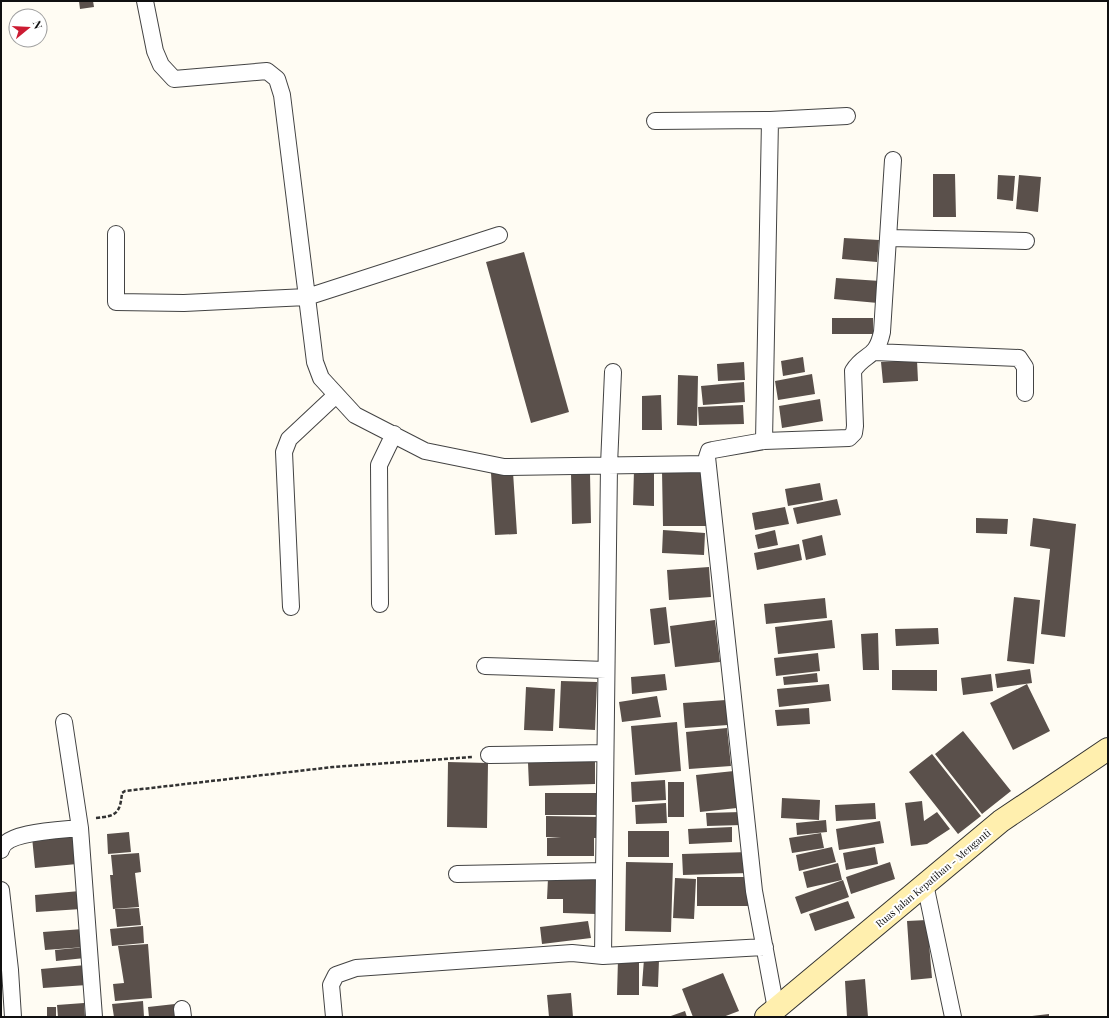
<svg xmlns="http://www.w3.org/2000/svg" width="1109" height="1018" font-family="'Playfair Display',serif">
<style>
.building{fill:#5a504b}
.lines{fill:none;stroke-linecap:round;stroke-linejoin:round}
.minor-casing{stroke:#434343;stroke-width:18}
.secondary-casing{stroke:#323232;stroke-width:24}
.path{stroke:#323232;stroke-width:2.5;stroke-dasharray:4 2;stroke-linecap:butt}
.minor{stroke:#fff;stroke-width:16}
.secondary{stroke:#ffefae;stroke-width:22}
.labels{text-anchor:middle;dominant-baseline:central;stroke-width:4;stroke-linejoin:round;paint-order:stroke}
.street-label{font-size:10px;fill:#101010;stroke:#fff}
</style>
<rect width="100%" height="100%" fill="#fffcf3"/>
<path class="building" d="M 79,1 L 93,1 L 94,7 L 80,9 Z
M 933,174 L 955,174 L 956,217 L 933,217 Z
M 998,175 L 1015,176 L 1013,201 L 997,199 Z
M 1019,175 L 1041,177 L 1038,212 L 1016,209 Z
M 844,238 L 879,240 L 877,262 L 842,259 Z
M 524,252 L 569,412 L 531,423 L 486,262 Z
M 836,278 L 880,281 L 878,303 L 834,299 Z
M 832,318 L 873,318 L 873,334 L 832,334 Z
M 803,357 L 805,372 L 783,376 L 781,361 Z
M 917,360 L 918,381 L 883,383 L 881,362 Z
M 744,362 L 745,380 L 718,381 L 717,364 Z
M 812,374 L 815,394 L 778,400 L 775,381 Z
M 678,375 L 698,376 L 697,426 L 677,425 Z
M 744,382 L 745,402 L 703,405 L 701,386 Z
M 661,395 L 662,430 L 642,430 L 642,396 Z
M 820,399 L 823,421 L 782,428 L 779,406 Z
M 743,405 L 744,424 L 699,425 L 698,407 Z
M 634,470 L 654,470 L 654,506 L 633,505 Z
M 706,470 L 707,526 L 663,526 L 662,471 Z
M 513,472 L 517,534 L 495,535 L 491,473 Z
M 571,473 L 590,473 L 591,523 L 572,524 Z
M 820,483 L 823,500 L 788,506 L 785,489 Z
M 837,499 L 841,515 L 797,524 L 793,508 Z
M 785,507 L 789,524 L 755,530 L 752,513 Z
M 976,518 L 1008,519 L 1007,534 L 976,533 Z
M 1033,518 L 1076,524 L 1065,637 L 1041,634 L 1050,549 L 1030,546 Z
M 663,530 L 705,533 L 704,555 L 662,553 Z
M 775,530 L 778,545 L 758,549 L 755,535 Z
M 822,535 L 826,555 L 806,560 L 802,540 Z
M 799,544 L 802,560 L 757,570 L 754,553 Z
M 709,567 L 711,597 L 669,600 L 667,570 Z
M 1014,597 L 1040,600 L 1034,664 L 1007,661 Z
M 825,598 L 827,618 L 766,624 L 764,604 Z
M 666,607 L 670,643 L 654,645 L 650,609 Z
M 715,620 L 720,662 L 675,667 L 670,626 Z
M 832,620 L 835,648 L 778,654 L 775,627 Z
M 938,628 L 939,644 L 896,646 L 895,629 Z
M 878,633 L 879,670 L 863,670 L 861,634 Z
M 818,653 L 820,671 L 776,676 L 774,658 Z
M 1030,669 L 1032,683 L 997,688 L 995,674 Z
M 892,670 L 937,670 L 937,691 L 892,690 Z
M 817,673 L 818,682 L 784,685 L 783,677 Z
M 665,674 L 667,690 L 632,694 L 631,677 Z
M 991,674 L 993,691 L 963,695 L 961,678 Z
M 561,681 L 597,682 L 595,730 L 559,728 Z
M 829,684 L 831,701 L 779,707 L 777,689 Z
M 1027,684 L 1050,731 L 1013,750 L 990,703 Z
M 526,687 L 555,689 L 553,731 L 524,730 Z
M 657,696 L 661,717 L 622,722 L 619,702 Z
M 726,700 L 728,725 L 685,728 L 683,703 Z
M 809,708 L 810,724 L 777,726 L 775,710 Z
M 677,722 L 681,771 L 635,775 L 631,726 Z
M 727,728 L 731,766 L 689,769 L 686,732 Z
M 963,731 L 1011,791 L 982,814 L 935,754 Z
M 932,754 L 981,816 L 958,834 L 909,772 Z
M 595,761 L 595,784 L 529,786 L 528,763 Z
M 448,762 L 488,763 L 487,828 L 447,827 Z
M 734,771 L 737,808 L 700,812 L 696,775 Z
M 665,780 L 666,800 L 632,802 L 631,782 Z
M 668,782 L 684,782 L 684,817 L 668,817 Z
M 545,793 L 603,793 L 603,815 L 545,815 Z
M 782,798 L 820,800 L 819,820 L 781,818 Z
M 922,801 L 924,821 L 937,812 L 950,829 L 927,844 L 911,846 L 905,803 Z
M 666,803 L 667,823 L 636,824 L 635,805 Z
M 875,803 L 876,819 L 836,821 L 835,805 Z
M 741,812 L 742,825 L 707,826 L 706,813 Z
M 546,816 L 599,817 L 599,838 L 594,838 L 594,856 L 547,856 L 547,838 L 561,838 L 546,837 Z
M 826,820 L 827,832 L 797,835 L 796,823 Z
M 880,821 L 884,843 L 839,850 L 836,829 Z
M 732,827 L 732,842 L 689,844 L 688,829 Z
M 628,831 L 669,831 L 669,857 L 628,857 Z
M 129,832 L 131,852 L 108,854 L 107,834 Z
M 821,833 L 824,848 L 792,853 L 789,838 Z
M 74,834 L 77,864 L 35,868 L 32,837 Z
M 832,847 L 836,862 L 799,871 L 796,855 Z
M 875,847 L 878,864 L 846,870 L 843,853 Z
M 749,852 L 749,873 L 683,875 L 682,854 Z
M 139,853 L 141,872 L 135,873 L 139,907 L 113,909 L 110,875 L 113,875 L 111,855 Z
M 626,862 L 673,863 L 671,932 L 625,931 Z
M 890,862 L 895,879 L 851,894 L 846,877 Z
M 838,863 L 842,880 L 807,888 L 803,872 Z
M 697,877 L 749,877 L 749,906 L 697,906 Z
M 548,878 L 598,878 L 596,914 L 563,913 L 563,899 L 572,899 L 547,899 Z
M 675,878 L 696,879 L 694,919 L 673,918 Z
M 843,880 L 849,897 L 801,914 L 795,897 Z
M 80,891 L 81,909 L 36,912 L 35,895 Z
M 848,901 L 855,918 L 815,931 L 809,914 Z
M 139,908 L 141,925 L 117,927 L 115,909 Z
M 927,920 L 932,978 L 911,980 L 907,921 Z
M 588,921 L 591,938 L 542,944 L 540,927 Z
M 143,926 L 144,943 L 112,946 L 110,929 Z
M 83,929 L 85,947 L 45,950 L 43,932 Z
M 148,944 L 152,998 L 115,1001 L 113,984 L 124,983 L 118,946 Z
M 85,947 L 85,958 L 56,961 L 55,950 Z
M 618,959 L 639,959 L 639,995 L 617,995 Z
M 644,959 L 659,960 L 658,987 L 642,986 Z
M 86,965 L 87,985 L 43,988 L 41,969 Z
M 723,973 L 739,1011 L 723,1017 L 693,1017 L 682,989 Z
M 865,979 L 868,1017 L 847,1017 L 845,981 Z
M 571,993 L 573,1017 L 549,1017 L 547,995 Z
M 143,1001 L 144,1017 L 114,1017 L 112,1004 Z
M 84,1003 L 85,1017 L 58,1017 L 57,1005 Z
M 175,1004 L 176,1017 L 149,1017 L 148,1007 Z
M 47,1007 L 56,1007 L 56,1017 L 47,1017 Z
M 685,1011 L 687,1017 L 668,1017 Z
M 1049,1014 L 1049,1017 L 1032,1017 L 1032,1016 Z"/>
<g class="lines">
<defs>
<path id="minor" d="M 145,1 L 155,51 L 161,65 L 174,79 L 267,71 L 277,79 L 282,95 L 315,362 L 321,378 L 355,415 L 425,451 L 504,467 L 707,464
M 655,121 L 770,120 L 847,116
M 116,234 L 116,302 L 184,303 L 307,297 L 499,235
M 888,238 L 1026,241
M 874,352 L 1019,358 L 1025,367 L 1025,393
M 764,441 L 770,120
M 380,604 L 379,465 L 394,434
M 291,607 L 284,452 L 289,439 L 336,395
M 485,666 L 606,670
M 64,722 L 80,828 L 94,1017
M 489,755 L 605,753
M 1,850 C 5,831 64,830 80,828
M 457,874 L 604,871
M 925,884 L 953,1017
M 1,890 L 10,970 L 13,1017
M 603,956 L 609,465 L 613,372
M 182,1009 L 183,1017
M 776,1009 L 754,891 L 707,457 L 709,451 L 713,450 L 764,441 L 849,438 L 854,433 L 855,426 L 853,371 C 865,352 876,360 882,332 L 893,160
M 334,1017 L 331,985 L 336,975 L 356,968 L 572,953 L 603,956 L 765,947"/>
<path id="secondary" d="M 766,1017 L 1001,821 L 1108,749"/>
</defs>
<use href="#minor" class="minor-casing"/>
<use href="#secondary" class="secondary-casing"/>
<path class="path" d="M 96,818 C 116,816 120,814 122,793 L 125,791 L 333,767 L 472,757"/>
<use href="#minor" class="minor"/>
<use href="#secondary" class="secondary"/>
</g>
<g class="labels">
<g class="street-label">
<text transform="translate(933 878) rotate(-40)">Ruas Jalan Kepatihan - Menganti</text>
</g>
</g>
<rect width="1109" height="1018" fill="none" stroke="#101010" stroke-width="4"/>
<g transform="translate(28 28) rotate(72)"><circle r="19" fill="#ffffff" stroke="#9f9f9f"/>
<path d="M0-3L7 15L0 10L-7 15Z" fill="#cc1b32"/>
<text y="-6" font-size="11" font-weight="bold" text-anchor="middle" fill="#101010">N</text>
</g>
</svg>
